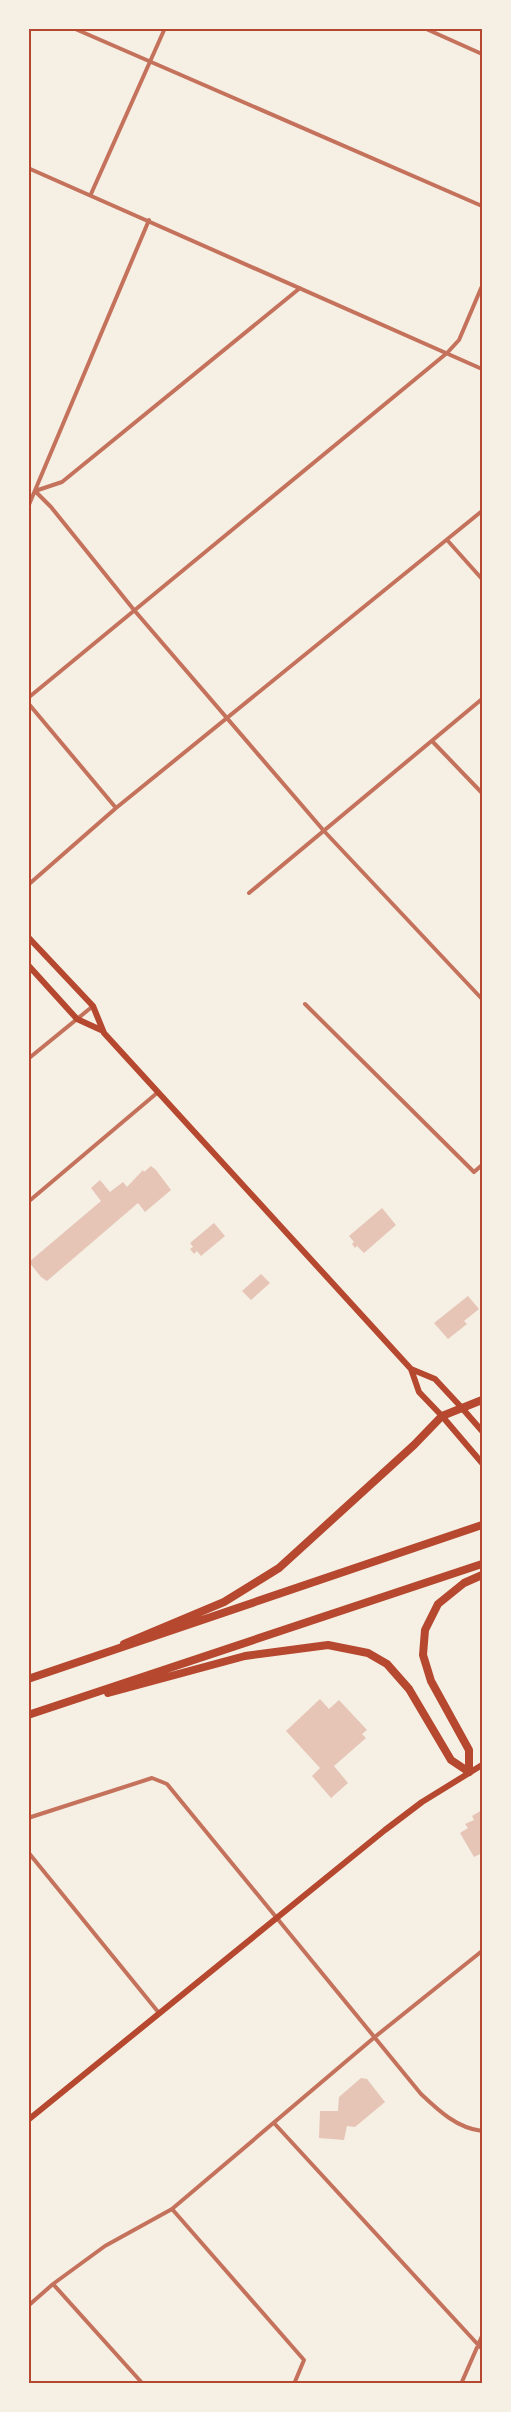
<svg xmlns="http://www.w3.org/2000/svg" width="511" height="2412" font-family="'Roboto Serif',serif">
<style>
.building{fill:#e6c5b7}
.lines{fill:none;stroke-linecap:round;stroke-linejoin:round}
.minor{stroke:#c5725c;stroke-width:4}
.secondary{stroke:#b5482f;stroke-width:6}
.primary{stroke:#b5482f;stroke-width:6}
.motorway{stroke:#b5482f;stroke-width:8}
.neatline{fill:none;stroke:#b5482f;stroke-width:2}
</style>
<rect width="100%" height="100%" fill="#f6efe4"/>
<path class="building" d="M 151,1166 L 156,1170 L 171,1190 L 145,1212 L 138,1203 L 47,1281 L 41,1277 L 29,1262 L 101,1201 L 91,1188 L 100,1180 L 110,1192 L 123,1182 L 127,1187 L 143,1170 L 144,1172 Z
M 382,1208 L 396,1225 L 364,1253 L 357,1246 L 355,1248 L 352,1244 L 354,1242 L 349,1236 Z
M 214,1223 L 225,1236 L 201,1256 L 197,1251 L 194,1254 L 190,1249 L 193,1247 L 190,1243 Z
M 261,1274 L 270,1283 L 251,1300 L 242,1291 Z
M 468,1296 L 479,1309 L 464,1321 L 467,1324 L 448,1339 L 434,1323 Z
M 320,1699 L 329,1709 L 339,1700 L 367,1730 L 362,1734 L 366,1738 L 334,1766 L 348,1783 L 331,1798 L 312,1776 L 320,1768 L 286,1731 Z
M 482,1810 L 482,1853 L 474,1857 L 460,1833 L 468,1828 L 465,1824 L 474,1820 L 472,1816 Z
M 361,2078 L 367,2079 L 385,2102 L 355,2127 L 347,2126 L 344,2140 L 319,2138 L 320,2111 L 338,2111 L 339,2097 Z"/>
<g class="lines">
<path class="minor" d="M 73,28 L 482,206
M 424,28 L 482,54
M 28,168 L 482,369
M 91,194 L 165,28
M 300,288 L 62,482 L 35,491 L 51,507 L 134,610 L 324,831 L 482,999
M 28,507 L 149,220
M 448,541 L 482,579
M 28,698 L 447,353 L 459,340 L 482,286
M 28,703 L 116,808
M 432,741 L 482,793
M 28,885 L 116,808 L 482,511
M 249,893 L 482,699
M 305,1004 L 474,1172 L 482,1165
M 28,1059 L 93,1006
M 28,1202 L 157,1093
M 28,1818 L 152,1778 L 167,1784 L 421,2094 C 439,2111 457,2128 482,2131
M 28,1852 L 159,2013
M 274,2123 L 482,2349
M 172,2209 L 304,2360 L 294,2384
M 53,2284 L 143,2384
M 28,2306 L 53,2284 L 105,2246 L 172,2209 L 376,2036 L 482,1951
M 461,2384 L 482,2336"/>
<path class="secondary" d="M 28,937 L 93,1006 L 104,1033 L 411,1369 L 419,1392 L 442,1416
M 28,965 L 77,1019 L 101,1030
M 411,1369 L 435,1379 L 462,1408
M 28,2120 L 385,1830 L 422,1802 L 482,1765"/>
<path class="primary" d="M 462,1408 L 482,1431
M 442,1416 L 482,1463"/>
<path class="motorway" d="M 124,1644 L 224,1602 L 279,1568 L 414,1445 L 442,1416 L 482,1400
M 28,1679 L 482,1525
M 108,1693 L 245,1656 L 328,1645 L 368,1653 L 387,1664 L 409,1689 L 451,1760 L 469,1772
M 28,1715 L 482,1564
M 469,1772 L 469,1750 L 431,1681 L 423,1655 L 425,1630 L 438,1604 L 464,1583 L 482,1575"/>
</g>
<rect width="511" height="2412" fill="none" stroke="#f6efe4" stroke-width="60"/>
<rect x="30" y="30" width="451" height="2352" class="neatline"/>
</svg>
